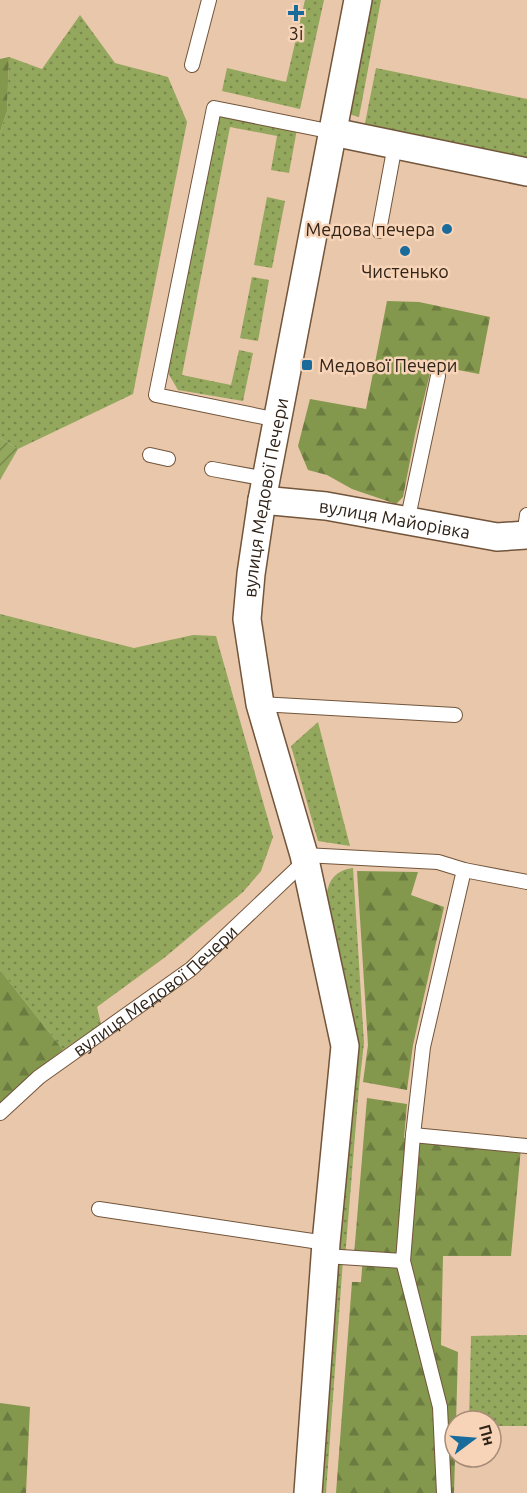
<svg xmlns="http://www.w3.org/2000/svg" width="527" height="1493" font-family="Ubuntu,sans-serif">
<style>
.grass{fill:url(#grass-dots)}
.forest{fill:url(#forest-firs)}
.garden{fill:url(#garden-furrows)}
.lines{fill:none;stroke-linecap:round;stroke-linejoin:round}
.lane-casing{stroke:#72553b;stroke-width:16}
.street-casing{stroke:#72553b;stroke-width:30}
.lane{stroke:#fff;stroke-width:14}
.street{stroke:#fff;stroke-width:27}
.poi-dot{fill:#196b9c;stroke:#f7d4b7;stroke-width:2}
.labels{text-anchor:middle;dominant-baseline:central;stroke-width:5;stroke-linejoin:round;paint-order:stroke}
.poi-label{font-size:18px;fill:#302318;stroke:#f7d4b7}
.street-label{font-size:18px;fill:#302318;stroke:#f7d4b7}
</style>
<defs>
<pattern id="grass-dots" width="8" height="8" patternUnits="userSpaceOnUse" patternTransform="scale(1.5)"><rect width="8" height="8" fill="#93a75d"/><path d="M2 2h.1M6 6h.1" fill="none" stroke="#78884c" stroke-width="1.8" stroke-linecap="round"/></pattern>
<pattern id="forest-firs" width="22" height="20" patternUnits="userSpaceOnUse" patternTransform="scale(1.5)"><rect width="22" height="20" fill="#83974d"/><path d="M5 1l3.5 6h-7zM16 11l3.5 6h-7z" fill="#6c7b3f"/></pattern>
<pattern id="garden-furrows" width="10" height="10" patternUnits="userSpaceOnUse" patternTransform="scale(1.5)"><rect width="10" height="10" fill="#93a75d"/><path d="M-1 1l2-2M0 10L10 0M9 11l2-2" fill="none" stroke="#78884c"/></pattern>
</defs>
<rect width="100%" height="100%" fill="#e9c7aa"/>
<path class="grass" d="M 305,0 L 324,0 L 300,109 L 222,91 L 227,68 L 286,82 Z
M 366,0 L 381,0 L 359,117 L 345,113 Z
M 80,15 L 115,63 L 168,77 L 187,122 L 133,394 L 18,449 L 0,438 L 0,132 L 7,111 L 9,57 L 42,69 Z
M 376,68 L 527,99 L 527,161 L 364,128 Z
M 219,114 L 297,129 L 289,173 L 271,170 L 277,136 L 230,127 L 182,375 L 231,385 L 239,350 L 253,353 L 243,401 L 178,390 L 168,373 Z
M 267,197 L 285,201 L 272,268 L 254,265 Z
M 252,277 L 269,280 L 258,341 L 240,338 Z
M 0,614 L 134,648 L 193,635 L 216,636 L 273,837 L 261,871 L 243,892 L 164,958 L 97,1007 L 101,1024 L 63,1050 L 0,970 Z
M 318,722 L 350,846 L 318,841 L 291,746 Z
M 353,868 L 364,1043 L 359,1087 L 345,1258 L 334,1244 L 354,1047 L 327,895 C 328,879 337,870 353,868 Z
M 327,1258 L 343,1260 L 326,1493 L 311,1493 Z
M 527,1335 L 527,1426 L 491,1426 L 491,1421 L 469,1421 L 471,1336 Z"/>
<path class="forest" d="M 9,57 L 7,111 L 0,132 L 0,59 Z
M 387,301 L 419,302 L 490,317 L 479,374 L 432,365 L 415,435 L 403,497 L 396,504 L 352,489 L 327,475 L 308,470 L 298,446 L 310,399 L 366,409 Z
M 357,871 L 418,872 L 411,895 L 444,907 L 413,1045 L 407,1090 L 363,1082 L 368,1045 Z
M 0,970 L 63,1050 L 38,1069 L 0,1103 Z
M 367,1098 L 407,1104 L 404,1138 L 521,1148 L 511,1256 L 443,1256 L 441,1345 L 458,1352 L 454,1493 L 336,1493 L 352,1282 L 361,1282 L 363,1256 L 354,1255 Z
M 0,1403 L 30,1407 L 26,1493 L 0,1493 Z"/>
<path class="garden" d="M 0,438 L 18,449 L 0,480 Z"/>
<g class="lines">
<defs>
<g id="lane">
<path d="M 192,65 L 209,0"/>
<path d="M 379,231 L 395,145"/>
<path d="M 278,420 L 156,395 L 214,108 L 333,132"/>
<path d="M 150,455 L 168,459"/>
<path d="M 212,469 L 267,479"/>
<path d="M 407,522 L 438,376"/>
<path d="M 524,536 L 527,515"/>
<path d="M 260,704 L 455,715"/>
<path d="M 304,855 L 438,862 L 464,870 L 527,882"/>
<path id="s1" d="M 0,1113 L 39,1077 L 191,969 L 305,861"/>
<path d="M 413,1135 L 527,1146"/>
<path d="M 99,1209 L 326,1243"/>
<path d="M 325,1256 L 403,1261"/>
<path d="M 444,1493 L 440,1407 L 403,1261 L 413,1135 L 423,1047 L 464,870"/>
</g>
<g id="street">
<path d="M 333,132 L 527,172"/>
<path id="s2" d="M 262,500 L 326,506 L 497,537 L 527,535"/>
<path id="s3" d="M 308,1493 L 326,1243 L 345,1046 L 304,855 L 260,704 L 247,619 L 251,574 L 262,500 L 358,0"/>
</g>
</defs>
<use href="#lane" class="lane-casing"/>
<use href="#street" class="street-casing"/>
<use href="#lane" class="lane"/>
<use href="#street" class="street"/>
</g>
<g class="poi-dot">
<path d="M293 4h6v6h6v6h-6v6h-6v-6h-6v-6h6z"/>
<circle cx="447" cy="229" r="6"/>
<circle cx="405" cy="251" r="6"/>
<rect x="301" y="359" width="12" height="12" rx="3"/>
</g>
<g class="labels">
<g class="poi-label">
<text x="296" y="33">3і</text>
<text x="435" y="229" text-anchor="end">Медова печера</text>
<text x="405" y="271">Чистенько</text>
<text x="319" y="365" text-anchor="start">Медової Печери</text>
</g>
<g class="street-label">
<text stroke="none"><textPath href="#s3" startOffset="1010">вулиця Медової Печери</textPath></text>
<text stroke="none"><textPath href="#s2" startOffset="134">вулиця Майорівка</textPath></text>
<text stroke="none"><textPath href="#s1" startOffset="198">вулиця Медової Печери</textPath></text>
</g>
</g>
<g transform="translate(473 1439) rotate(74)"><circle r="28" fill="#f7d4b7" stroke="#a78d77" stroke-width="1.5"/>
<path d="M0-4.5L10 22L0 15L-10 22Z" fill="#196b9c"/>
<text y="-9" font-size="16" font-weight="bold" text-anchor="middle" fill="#302318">Пн</text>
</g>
</svg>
